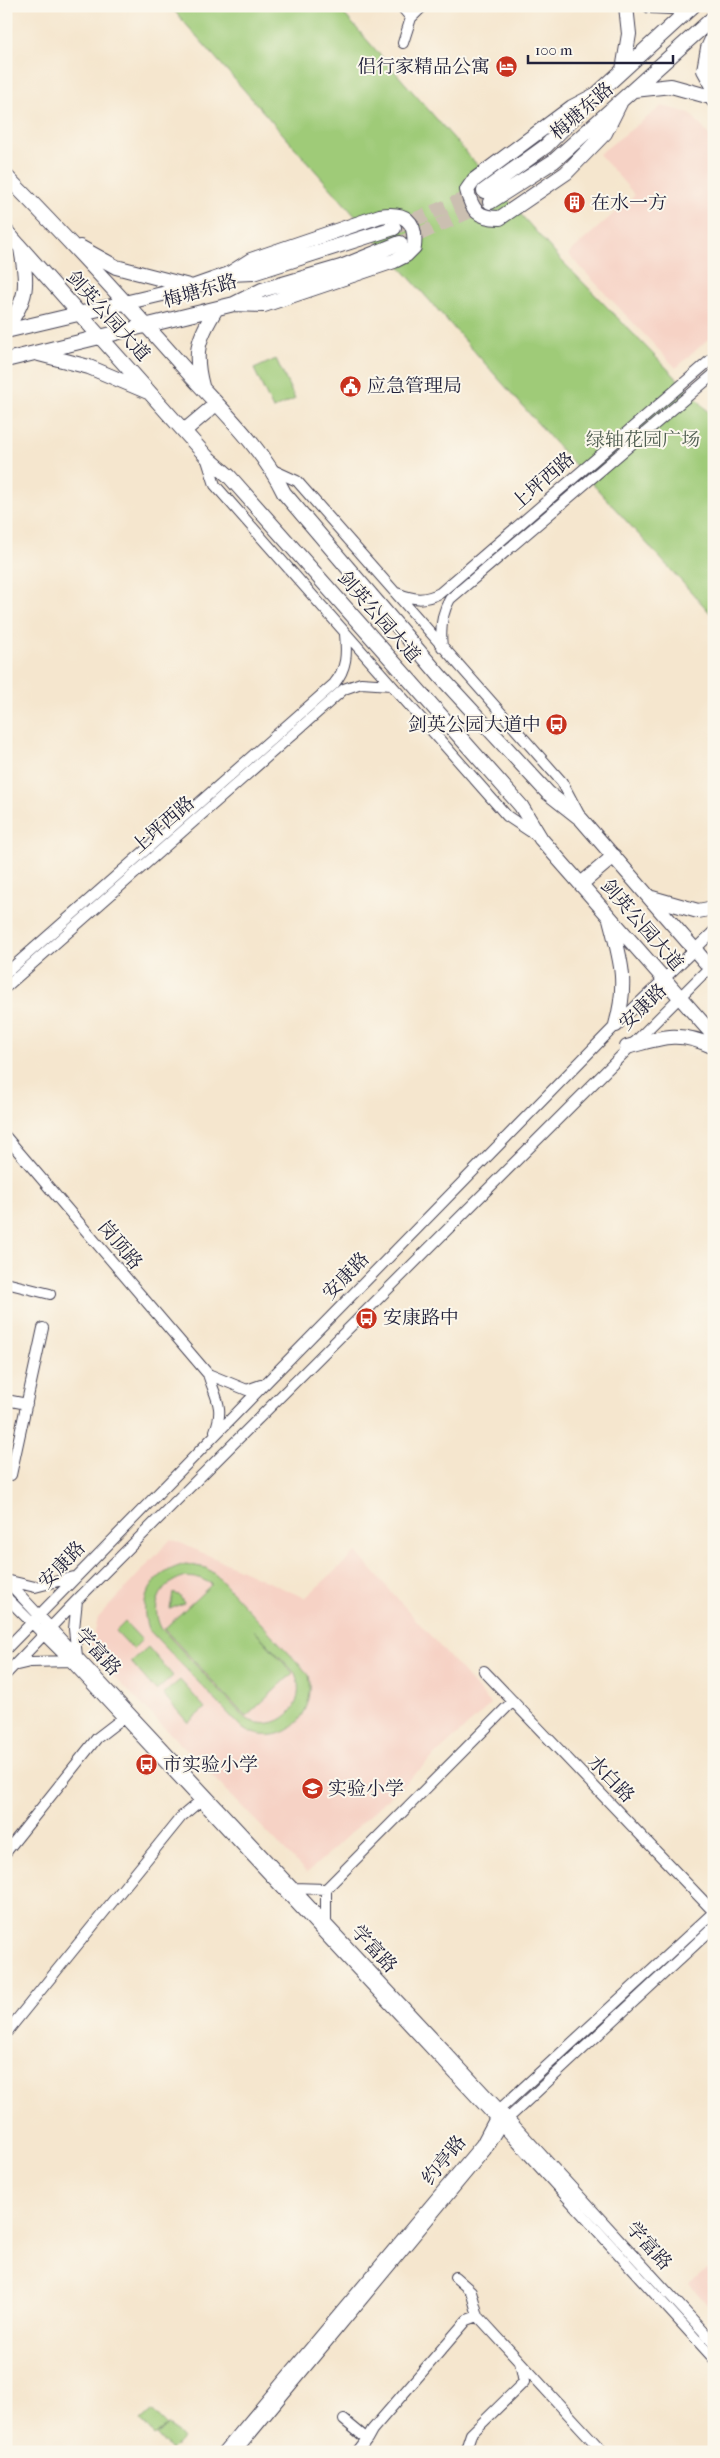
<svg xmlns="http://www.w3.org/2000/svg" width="720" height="2458" font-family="'IM FELL French Canon','Noto Serif SC',serif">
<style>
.built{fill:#f6d2c5}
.green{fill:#9fcb78;stroke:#60765a;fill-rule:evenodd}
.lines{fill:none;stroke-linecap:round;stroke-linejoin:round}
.major-tunnel{stroke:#cbbfb1;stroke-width:14;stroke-dasharray:14 7;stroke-linecap:butt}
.minor-casing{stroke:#423f51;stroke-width:12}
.major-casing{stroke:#423f51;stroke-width:16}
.minor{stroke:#fff;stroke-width:10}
.major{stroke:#fff;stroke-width:14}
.labels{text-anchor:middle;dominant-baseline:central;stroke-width:4;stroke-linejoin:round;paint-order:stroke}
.poi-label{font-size:19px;fill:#22223b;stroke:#fbf7ec;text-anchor:start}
.street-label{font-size:19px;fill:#22223b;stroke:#fbf7ec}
.park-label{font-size:19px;fill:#4e5d50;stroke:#fbf7ec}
</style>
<rect width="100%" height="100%" fill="#fbf7ec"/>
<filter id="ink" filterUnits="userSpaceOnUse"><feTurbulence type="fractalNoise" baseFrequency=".02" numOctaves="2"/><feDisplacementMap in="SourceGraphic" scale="10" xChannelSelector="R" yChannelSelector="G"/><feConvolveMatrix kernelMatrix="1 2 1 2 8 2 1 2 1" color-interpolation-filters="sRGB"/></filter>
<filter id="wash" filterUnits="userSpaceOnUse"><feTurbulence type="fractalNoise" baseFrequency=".0096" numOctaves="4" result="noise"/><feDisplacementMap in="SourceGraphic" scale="20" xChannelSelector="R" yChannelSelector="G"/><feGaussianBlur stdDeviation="1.12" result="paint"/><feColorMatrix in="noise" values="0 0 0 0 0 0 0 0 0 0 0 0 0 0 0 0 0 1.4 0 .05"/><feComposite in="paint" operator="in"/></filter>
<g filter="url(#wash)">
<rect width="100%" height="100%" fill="#f5e6ce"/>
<path class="built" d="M 662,106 L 690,113 L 714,141 L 714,334 L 676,368 L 568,254 L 635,195 L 599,154 Z
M 171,1539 L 305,1598 L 356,1552 L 491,1704 L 307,1873 L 90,1652 L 98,1618 Z
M 714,2264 L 714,2312 L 689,2284 Z"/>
<path class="green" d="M 170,6 L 337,6 L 561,260 L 698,400 L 714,419 L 714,617 L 556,444 Z
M 276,359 L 295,399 L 273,409 L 254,369 Z
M 186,1564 L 206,1568 L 217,1576 L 309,1675 C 317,1716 283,1750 243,1729 L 148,1629 C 137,1596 153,1572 186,1564 ZM 183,1577 L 199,1578 L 212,1584 L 164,1629 L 246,1717 L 293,1673 L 254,1630 L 295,1673 C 309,1706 278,1735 246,1719 L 161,1628 C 150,1606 160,1584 183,1577 Z
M 173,1593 L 179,1595 L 184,1603 L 170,1609 Z
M 125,1622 L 142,1640 L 133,1649 L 116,1631 Z
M 148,1647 L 173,1676 L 156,1691 L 131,1662 Z
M 180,1680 L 205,1708 L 188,1723 L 163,1694 Z
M 152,2411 L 166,2425 L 155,2436 L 141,2421 Z
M 168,2424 L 182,2439 L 171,2450 L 157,2435 Z"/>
</g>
<g filter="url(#ink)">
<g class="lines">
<path class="major-tunnel" d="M 394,228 L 484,191
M 400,243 L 490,202"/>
<defs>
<path id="minor" d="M 401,6 L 411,18
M 403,43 L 411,18 L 423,6
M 707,96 L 714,104
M 206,457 L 215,485 L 507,816 L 537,836
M 273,470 L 297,481 L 562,782 L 580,816
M 397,593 C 414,600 424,601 440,593 L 714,357
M 442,647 C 440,630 441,614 450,599 L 714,374
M 6,973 L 334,684 C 347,668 347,654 345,634
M 6,987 L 344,689 L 361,683 L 391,685
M 6,1137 L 208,1374 C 215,1397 225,1407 215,1431
M 6,1283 L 50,1294
M 208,1374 L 247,1390 L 261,1385
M 6,1400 L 27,1404
M 11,1475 L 43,1328
M 6,1580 L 508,2118 L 714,2343
M 6,1580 L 35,1587 L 74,1577
M 6,1597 L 70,1661 L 494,2117 L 714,2359
M 77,1600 L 74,1629 L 77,1656
M 6,1649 L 616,1025 L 714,931
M 13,1666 L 30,1662 L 70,1661
M 484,1671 L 714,1912
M 6,1674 L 77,1600 L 714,963
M 6,1852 L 97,1738 L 123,1718
M 293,1888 L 326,1889
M 326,1924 L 326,1889 L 513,1701
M 6,2033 L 181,1817 L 200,1801
M 455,2277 L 471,2291 L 478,2316
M 344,2420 L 367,2439 L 372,2430 L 467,2320 L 478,2316 L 603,2452
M 223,2452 L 481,2144 L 499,2110 L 714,1912
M 236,2452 L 486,2150 L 501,2125 L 714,1927
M 357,2452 L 367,2439
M 465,2452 L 471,2434 L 524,2382 L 520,2362"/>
<path id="major" d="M 650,6 L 691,8
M 714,35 L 708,48 L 704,70 L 714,88
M 623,70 L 629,34 L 626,6
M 634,90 L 671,86 L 707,96
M 597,94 L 572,107 L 474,180 L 467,190 C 472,211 478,218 500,218 L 566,173 L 605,133 L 620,103
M 6,176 C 70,241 132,309 192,377 C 225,413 263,449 284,493 L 440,676 L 548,793 L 581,819 L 714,972
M 484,191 L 546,146 L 597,94 L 693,6
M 490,202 L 554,161 L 714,17
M 6,231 L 206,456 L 229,476 L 521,806 L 541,839 L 714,1036
M 80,247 L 116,267 L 189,286
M 229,274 L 251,260 L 380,216 C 404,212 417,220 414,247 L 406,255 L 394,261 L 264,305 L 234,304
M 6,328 C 28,298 28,286 21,249
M 6,331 L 192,287 L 229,274 L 253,273 L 394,228
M 39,354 L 89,367 L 148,392
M 6,360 L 234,304 L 262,290 L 341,267 L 400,243
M 202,386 C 193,352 198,338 216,309
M 184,431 L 216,404
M 581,884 L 614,856
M 652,898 L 698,911 L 714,908
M 610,919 C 621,961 628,982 616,1025
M 627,1047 C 662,1037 679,1030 714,1047"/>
</defs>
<use href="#minor" class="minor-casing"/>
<use href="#major" class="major-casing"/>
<use href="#minor" class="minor"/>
<use href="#major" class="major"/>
</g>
</g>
<defs>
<symbol id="hotel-disc" viewBox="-11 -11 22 22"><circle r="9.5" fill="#c8321e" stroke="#fbf7ec"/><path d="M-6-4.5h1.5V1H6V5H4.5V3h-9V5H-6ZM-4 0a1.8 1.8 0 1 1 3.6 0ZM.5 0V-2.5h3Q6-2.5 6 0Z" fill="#fff"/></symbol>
<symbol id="building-disc" viewBox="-11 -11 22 22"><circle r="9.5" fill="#c8321e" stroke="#fbf7ec"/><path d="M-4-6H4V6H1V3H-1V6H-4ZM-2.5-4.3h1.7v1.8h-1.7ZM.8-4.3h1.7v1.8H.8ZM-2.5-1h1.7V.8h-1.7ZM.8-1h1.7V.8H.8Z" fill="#fff"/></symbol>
<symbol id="civic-disc" viewBox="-11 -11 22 22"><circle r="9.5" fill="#c8321e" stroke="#fbf7ec"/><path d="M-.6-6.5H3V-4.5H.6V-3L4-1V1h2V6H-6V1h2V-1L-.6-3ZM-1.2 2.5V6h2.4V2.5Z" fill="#fff"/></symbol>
<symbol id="bus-disc" viewBox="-11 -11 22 22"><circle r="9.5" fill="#c8321e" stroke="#fbf7ec"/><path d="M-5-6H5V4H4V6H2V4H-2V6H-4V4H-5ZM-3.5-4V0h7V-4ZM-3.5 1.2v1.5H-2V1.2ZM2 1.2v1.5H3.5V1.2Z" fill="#fff"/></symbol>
<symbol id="school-disc" viewBox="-11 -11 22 22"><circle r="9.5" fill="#c8321e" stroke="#fbf7ec"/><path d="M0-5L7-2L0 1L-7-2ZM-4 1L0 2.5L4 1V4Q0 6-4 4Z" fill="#fff"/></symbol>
</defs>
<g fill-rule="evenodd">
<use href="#hotel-disc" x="494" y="54" width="25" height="25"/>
<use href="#building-disc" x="562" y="190" width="25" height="25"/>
<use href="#civic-disc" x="338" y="374" width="25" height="25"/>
<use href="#bus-disc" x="544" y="712" width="25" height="25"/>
<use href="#bus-disc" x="354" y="1306" width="25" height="25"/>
<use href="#bus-disc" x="134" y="1752" width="25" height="25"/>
<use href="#school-disc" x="300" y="1776" width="25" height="25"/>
</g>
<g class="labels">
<g class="poi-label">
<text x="490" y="67" text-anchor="end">侣行家精品公寓</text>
<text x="591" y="203">在水一方</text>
<text x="367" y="386">应急管理局</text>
<text x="541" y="725" text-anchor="end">剑英公园大道中</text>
<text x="383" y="1318">安康路中</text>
<text x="163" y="1765">市实验小学</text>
<text x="328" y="1789">实验小学</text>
</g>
<g class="street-label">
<text transform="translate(582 111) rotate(-41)">梅塘东路</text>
<text transform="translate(200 291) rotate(-16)">梅塘东路</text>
<text transform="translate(108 316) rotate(48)">剑英公园大道</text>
<text transform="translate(543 481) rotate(-41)">上坪西路</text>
<text transform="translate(379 617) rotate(49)">剑英公园大道</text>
<text transform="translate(163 825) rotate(-41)">上坪西路</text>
<text transform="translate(642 925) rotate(49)">剑英公园大道</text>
<text transform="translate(643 1007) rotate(-44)">安康路</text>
<text transform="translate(120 1245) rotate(50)">岗顶路</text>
<text transform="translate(346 1276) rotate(-46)">安康路</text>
<text transform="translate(62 1565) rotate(-46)">安康路</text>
<text transform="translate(98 1652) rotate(47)">学富路</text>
<text transform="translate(611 1779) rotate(46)">水白路</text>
<text transform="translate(374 1949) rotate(47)">学富路</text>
<text transform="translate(444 2160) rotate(-51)">约亭路</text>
<text transform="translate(649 2246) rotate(48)">学富路</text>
</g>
<g class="park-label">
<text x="643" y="440">绿轴花园广场</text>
</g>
</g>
<rect width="720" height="2458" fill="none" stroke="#fbf7ec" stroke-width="25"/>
<path d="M528 55v8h145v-8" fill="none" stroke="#22223b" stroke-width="2.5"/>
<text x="535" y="55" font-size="15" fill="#22223b" stroke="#fbf7ec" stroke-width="4" paint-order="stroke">100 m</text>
</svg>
